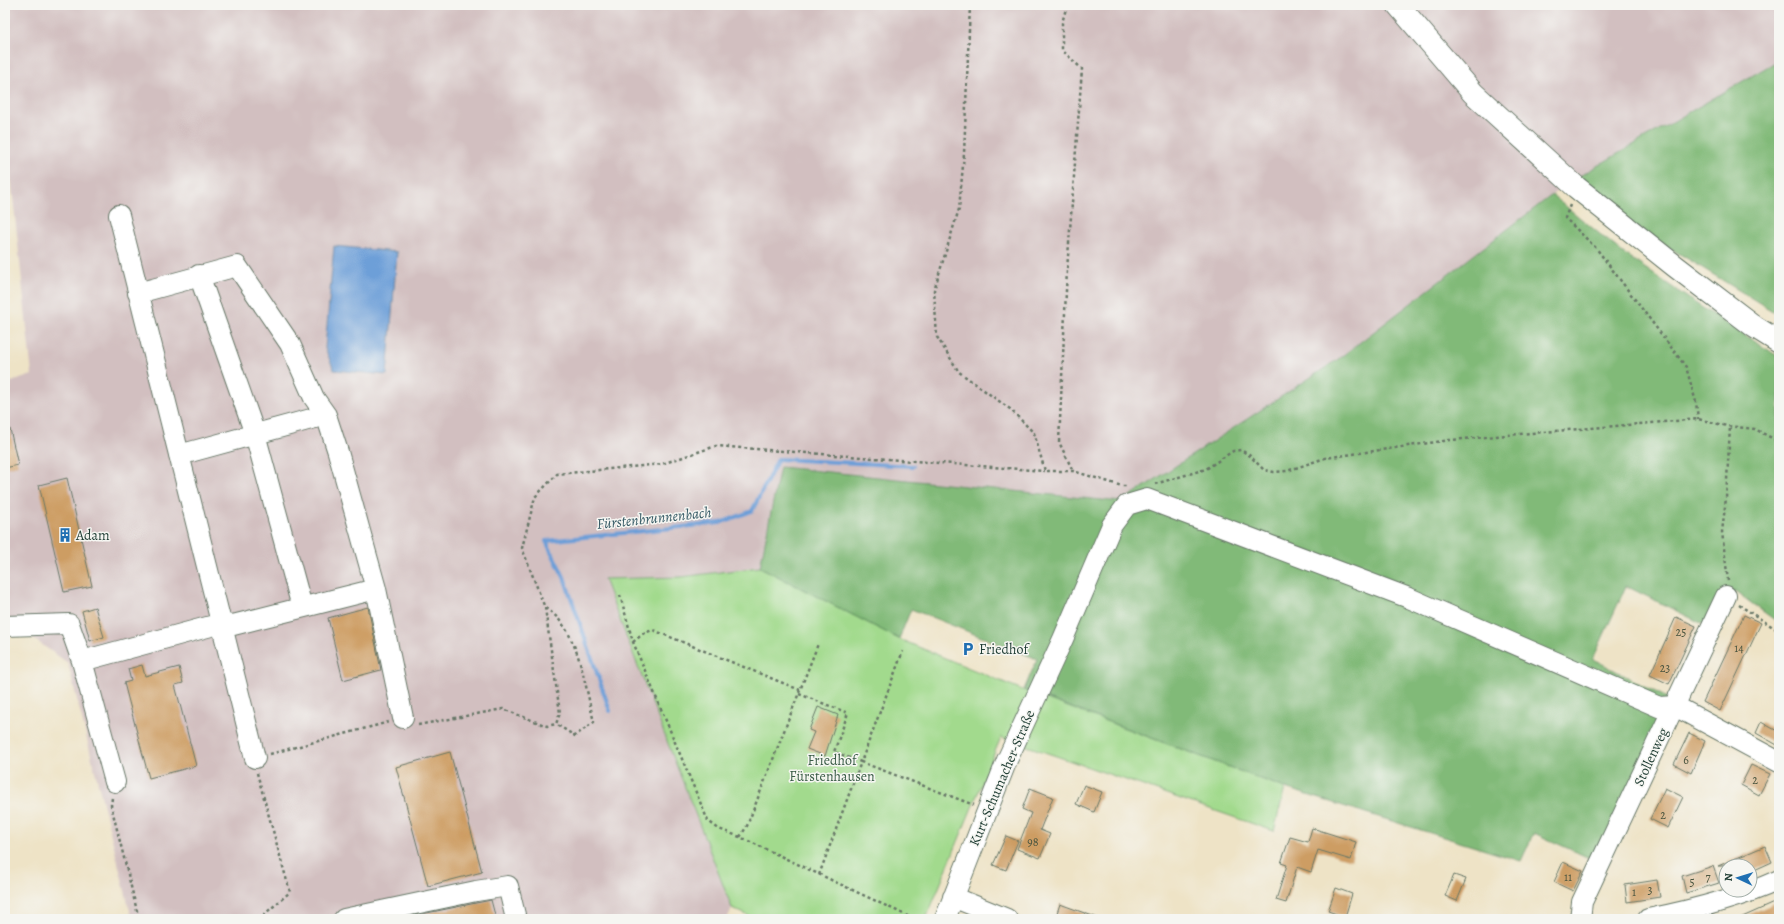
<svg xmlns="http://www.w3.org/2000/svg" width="1784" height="924" font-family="Alegreya,serif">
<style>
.industrial{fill:#d2bfc0}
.green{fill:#a2da8d;stroke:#608c60}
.forest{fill:#81ba78;stroke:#507c56}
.water{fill:#6d9fd8;stroke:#466e86}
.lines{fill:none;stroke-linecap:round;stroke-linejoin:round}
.stream{stroke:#6d9fd8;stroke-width:4}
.building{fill:#cd9d64}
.minor-casing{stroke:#677767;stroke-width:22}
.major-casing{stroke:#677767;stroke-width:24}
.path{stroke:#677767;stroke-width:2.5;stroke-dasharray:3 3;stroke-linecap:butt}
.minor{stroke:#fff;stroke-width:20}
.major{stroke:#fff;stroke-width:22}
.labels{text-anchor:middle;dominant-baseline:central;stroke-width:3;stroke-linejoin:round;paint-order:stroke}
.number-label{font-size:12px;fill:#4a5540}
.poi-label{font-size:14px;fill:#1f3d34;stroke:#f6f6f2;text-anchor:start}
.street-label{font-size:14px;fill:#1f3d34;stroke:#f6f6f2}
.park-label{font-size:14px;fill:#395c46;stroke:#f6f6f2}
.water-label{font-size:15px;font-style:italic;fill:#365a65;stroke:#f6f6f2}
</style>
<rect width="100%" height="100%" fill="#f6f6f2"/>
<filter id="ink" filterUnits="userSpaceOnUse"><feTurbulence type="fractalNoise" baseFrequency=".025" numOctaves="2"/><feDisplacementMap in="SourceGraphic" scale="8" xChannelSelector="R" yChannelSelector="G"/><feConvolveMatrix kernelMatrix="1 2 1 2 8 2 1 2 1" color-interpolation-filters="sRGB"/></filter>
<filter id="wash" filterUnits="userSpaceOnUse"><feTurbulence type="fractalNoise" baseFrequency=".012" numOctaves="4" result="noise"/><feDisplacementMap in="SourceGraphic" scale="16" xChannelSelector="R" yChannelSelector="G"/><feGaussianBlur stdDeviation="0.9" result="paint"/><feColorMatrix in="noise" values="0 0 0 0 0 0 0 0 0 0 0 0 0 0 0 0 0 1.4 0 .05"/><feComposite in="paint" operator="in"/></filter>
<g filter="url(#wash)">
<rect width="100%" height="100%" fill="#eee3c6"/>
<path class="industrial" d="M 5,5 L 1779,5 L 1779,60 L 1566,184 L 1337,360 L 1121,502 L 780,467 L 760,567 L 681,577 L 604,579 L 732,908 L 727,919 L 132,919 L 68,663 L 5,619 L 5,384 L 32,375 L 5,122 Z"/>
<path class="green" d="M 760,567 L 899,639 L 1020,689 L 1285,788 L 1274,831 L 1001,737 L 926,919 L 755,919 L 732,908 L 604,579 L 681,577 Z"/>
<path class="forest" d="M 1779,60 L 1779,315 L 1566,184 Z
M 1552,195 L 1623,253 L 1701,307 L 1779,357 L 1779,623 L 1736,592 L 1720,594 L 1705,625 L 1626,586 L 1593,659 L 1671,700 L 1596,861 L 1534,833 L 1521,861 L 1285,788 L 1024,690 L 1037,659 L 911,609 L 899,639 L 760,567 L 780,467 L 1121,502 L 1337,360 Z"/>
<path class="water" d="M 334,246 L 397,252 L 387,375 L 334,370 L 325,348 Z"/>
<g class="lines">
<path class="stream" d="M 610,711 L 564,577 L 546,541 L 720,523 L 752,511 L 778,459 L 913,466"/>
</g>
<g id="blocks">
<path class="building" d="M 10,429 L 18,465 L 5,468 L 5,430 Z
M 67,478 L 92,586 L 64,592 L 39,485 Z
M 95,607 L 104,637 L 90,641 L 82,611 Z
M 368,607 L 381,670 L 343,680 L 328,618 Z
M 1744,615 L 1761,623 L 1720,711 L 1703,702 Z
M 1676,617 L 1696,626 L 1669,684 L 1650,675 Z
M 142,665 L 145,676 L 179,667 L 183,683 L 175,685 L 196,766 L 149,778 L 124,683 L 131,681 L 128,669 Z
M 818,707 L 838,715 L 825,756 L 807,749 L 814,732 L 809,730 Z
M 1761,722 L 1779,732 L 1779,746 L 1756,733 Z
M 1689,733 L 1705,741 L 1691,773 L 1674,764 Z
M 450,752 L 482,872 L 428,886 L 396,767 Z
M 1751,765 L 1770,774 L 1759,795 L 1741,785 Z
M 1084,785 L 1102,792 L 1094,812 L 1076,804 Z
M 1030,788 L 1053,797 L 1040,830 L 1050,834 L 1040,858 L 1017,849 L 1031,813 L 1022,809 Z
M 1665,788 L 1683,797 L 1668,828 L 1650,819 Z
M 1312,828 L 1356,842 L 1351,860 L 1318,850 L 1311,872 L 1297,867 L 1286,903 L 1276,900 L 1287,865 L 1281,863 L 1290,837 L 1308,842 Z
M 1006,836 L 1018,841 L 1006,870 L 993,865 Z
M 1765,846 L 1772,862 L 1750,872 L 1750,866 L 1718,866 Z
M 1563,862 L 1583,871 L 1573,891 L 1554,882 Z
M 1713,866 L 1719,883 L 1686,893 L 1682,876 Z
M 1454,875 L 1466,879 L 1457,901 L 1445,896 Z
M 1657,880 L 1660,897 L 1627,902 L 1625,885 Z
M 1336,888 L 1352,894 L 1345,917 L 1328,911 Z
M 491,900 L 496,919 L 412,919 L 412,916 Z
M 1776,902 L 1779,910 L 1779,919 L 1738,919 Z
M 1060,904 L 1098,918 L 1098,919 L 1055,919 Z"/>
</g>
</g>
<g filter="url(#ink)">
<use href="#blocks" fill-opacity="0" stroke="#677767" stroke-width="1"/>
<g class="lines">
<defs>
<path id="minor" d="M 119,215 L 255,758
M 199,275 L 255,434 L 302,607
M 138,293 L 237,266 L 290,344 L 314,398 L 326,415 L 338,452 L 376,589 L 403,718
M 179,455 L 326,415
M 5,626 L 69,624 L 82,661 L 115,782
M 82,661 L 222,623 L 233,625 L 376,589
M 953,897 L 1007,919
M 344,919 L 476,891 L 508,886 L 516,919
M 945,919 L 1007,760 L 1063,639 L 1112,525 L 1127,505 L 1147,499 L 1409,598 L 1659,707 L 1675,706 L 1779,762
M 1580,919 L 1582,902 L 1726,596
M 1648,919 C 1693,910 1737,899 1779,880"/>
<path id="major" d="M 1398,5 L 1473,93 L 1576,187 L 1675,266 L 1755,327 L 1779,342"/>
</defs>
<use href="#minor" class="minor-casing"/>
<use href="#major" class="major-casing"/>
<path class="path" d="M 970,5 L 964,154 L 959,209 L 934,290 L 937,337 L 959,372 L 1010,409 L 1034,433 L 1045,471 L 1073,471 L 1122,486 L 1128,486
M 1067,5 L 1062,23 L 1062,50 L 1082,69 L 1067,270 L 1059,442 L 1073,471
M 1570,205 L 1565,218 L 1596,248 L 1686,367 L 1696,402 L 1698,419
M 1155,484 L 1206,469 L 1233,451 L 1241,450 L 1249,455 L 1264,470 L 1274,472 L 1287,471 L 1325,458 L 1450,440 L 1698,419 L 1727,426 L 1755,429 L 1779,442
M 1728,581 L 1722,532 L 1726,498 L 1730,427
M 620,595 L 633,642 L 708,821 L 719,829 L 740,837 L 914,919
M 1739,605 L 1779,631
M 545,608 C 579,627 585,687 594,722 L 575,736 L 556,724
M 633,642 L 644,633 L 653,630 L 800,690
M 799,694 L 848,713 L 834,752 L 861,762 L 903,651
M 418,725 L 503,709 L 547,726 L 556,724 L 560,713 L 545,608 L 522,548 L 535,497 L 557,474 L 662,464 L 716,446 L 1045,471
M 270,754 L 389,722
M 257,773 L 290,892 L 259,919
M 112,798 L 111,805 L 139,919
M 740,837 L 747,826 L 818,644
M 819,875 L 861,762 L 974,805"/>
<use href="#minor" class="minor"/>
<use href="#major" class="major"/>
</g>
</g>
<defs>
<symbol id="building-bare" viewBox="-9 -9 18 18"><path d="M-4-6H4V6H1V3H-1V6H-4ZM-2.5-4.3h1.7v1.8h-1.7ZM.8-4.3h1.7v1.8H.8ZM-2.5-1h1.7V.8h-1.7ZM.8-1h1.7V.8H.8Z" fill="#1f6fb2" stroke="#f6f6f2" stroke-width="2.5" paint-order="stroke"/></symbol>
<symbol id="parking-bare" viewBox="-9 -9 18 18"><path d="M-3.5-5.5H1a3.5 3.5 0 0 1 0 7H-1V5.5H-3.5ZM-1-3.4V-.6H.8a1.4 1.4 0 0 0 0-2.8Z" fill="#1f6fb2" stroke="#f6f6f2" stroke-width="2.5" paint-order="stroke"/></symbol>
</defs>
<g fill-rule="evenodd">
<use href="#building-bare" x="55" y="525" width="20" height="20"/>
<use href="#parking-bare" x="958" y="639" width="20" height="20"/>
</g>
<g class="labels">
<g class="number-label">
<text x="1681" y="632">25</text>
<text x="1739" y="648">14</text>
<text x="1665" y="668">23</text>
<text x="1686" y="760">6</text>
<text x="1755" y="780">2</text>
<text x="1663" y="815">2</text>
<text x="1033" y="842">98</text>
<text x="1568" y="877">11</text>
<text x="1708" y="877">7</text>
<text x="1692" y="882">5</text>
<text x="1650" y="890">3</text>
<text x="1634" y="892">1</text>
</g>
<g class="poi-label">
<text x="76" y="535">Adam</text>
<text x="979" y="649">Friedhof</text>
</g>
<g class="street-label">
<text transform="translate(1651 757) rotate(-65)">Stollenweg</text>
<text transform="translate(1002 778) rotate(-67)">Kurt-Schumacher-Straße</text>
</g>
<g class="park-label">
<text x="832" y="760">Friedhof<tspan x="832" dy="16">Fürstenhausen</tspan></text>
</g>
<g class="water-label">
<text transform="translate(654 518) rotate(-6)">Fürstenbrunnenbach</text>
</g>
</g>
<rect width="1784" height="924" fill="none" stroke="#f6f6f2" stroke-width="20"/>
<g transform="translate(1738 878) rotate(274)"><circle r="19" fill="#f6f6f2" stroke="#a0aca6"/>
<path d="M0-3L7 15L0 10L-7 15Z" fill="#1f6fb2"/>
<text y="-6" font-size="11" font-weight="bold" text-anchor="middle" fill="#1f3d34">N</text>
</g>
</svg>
